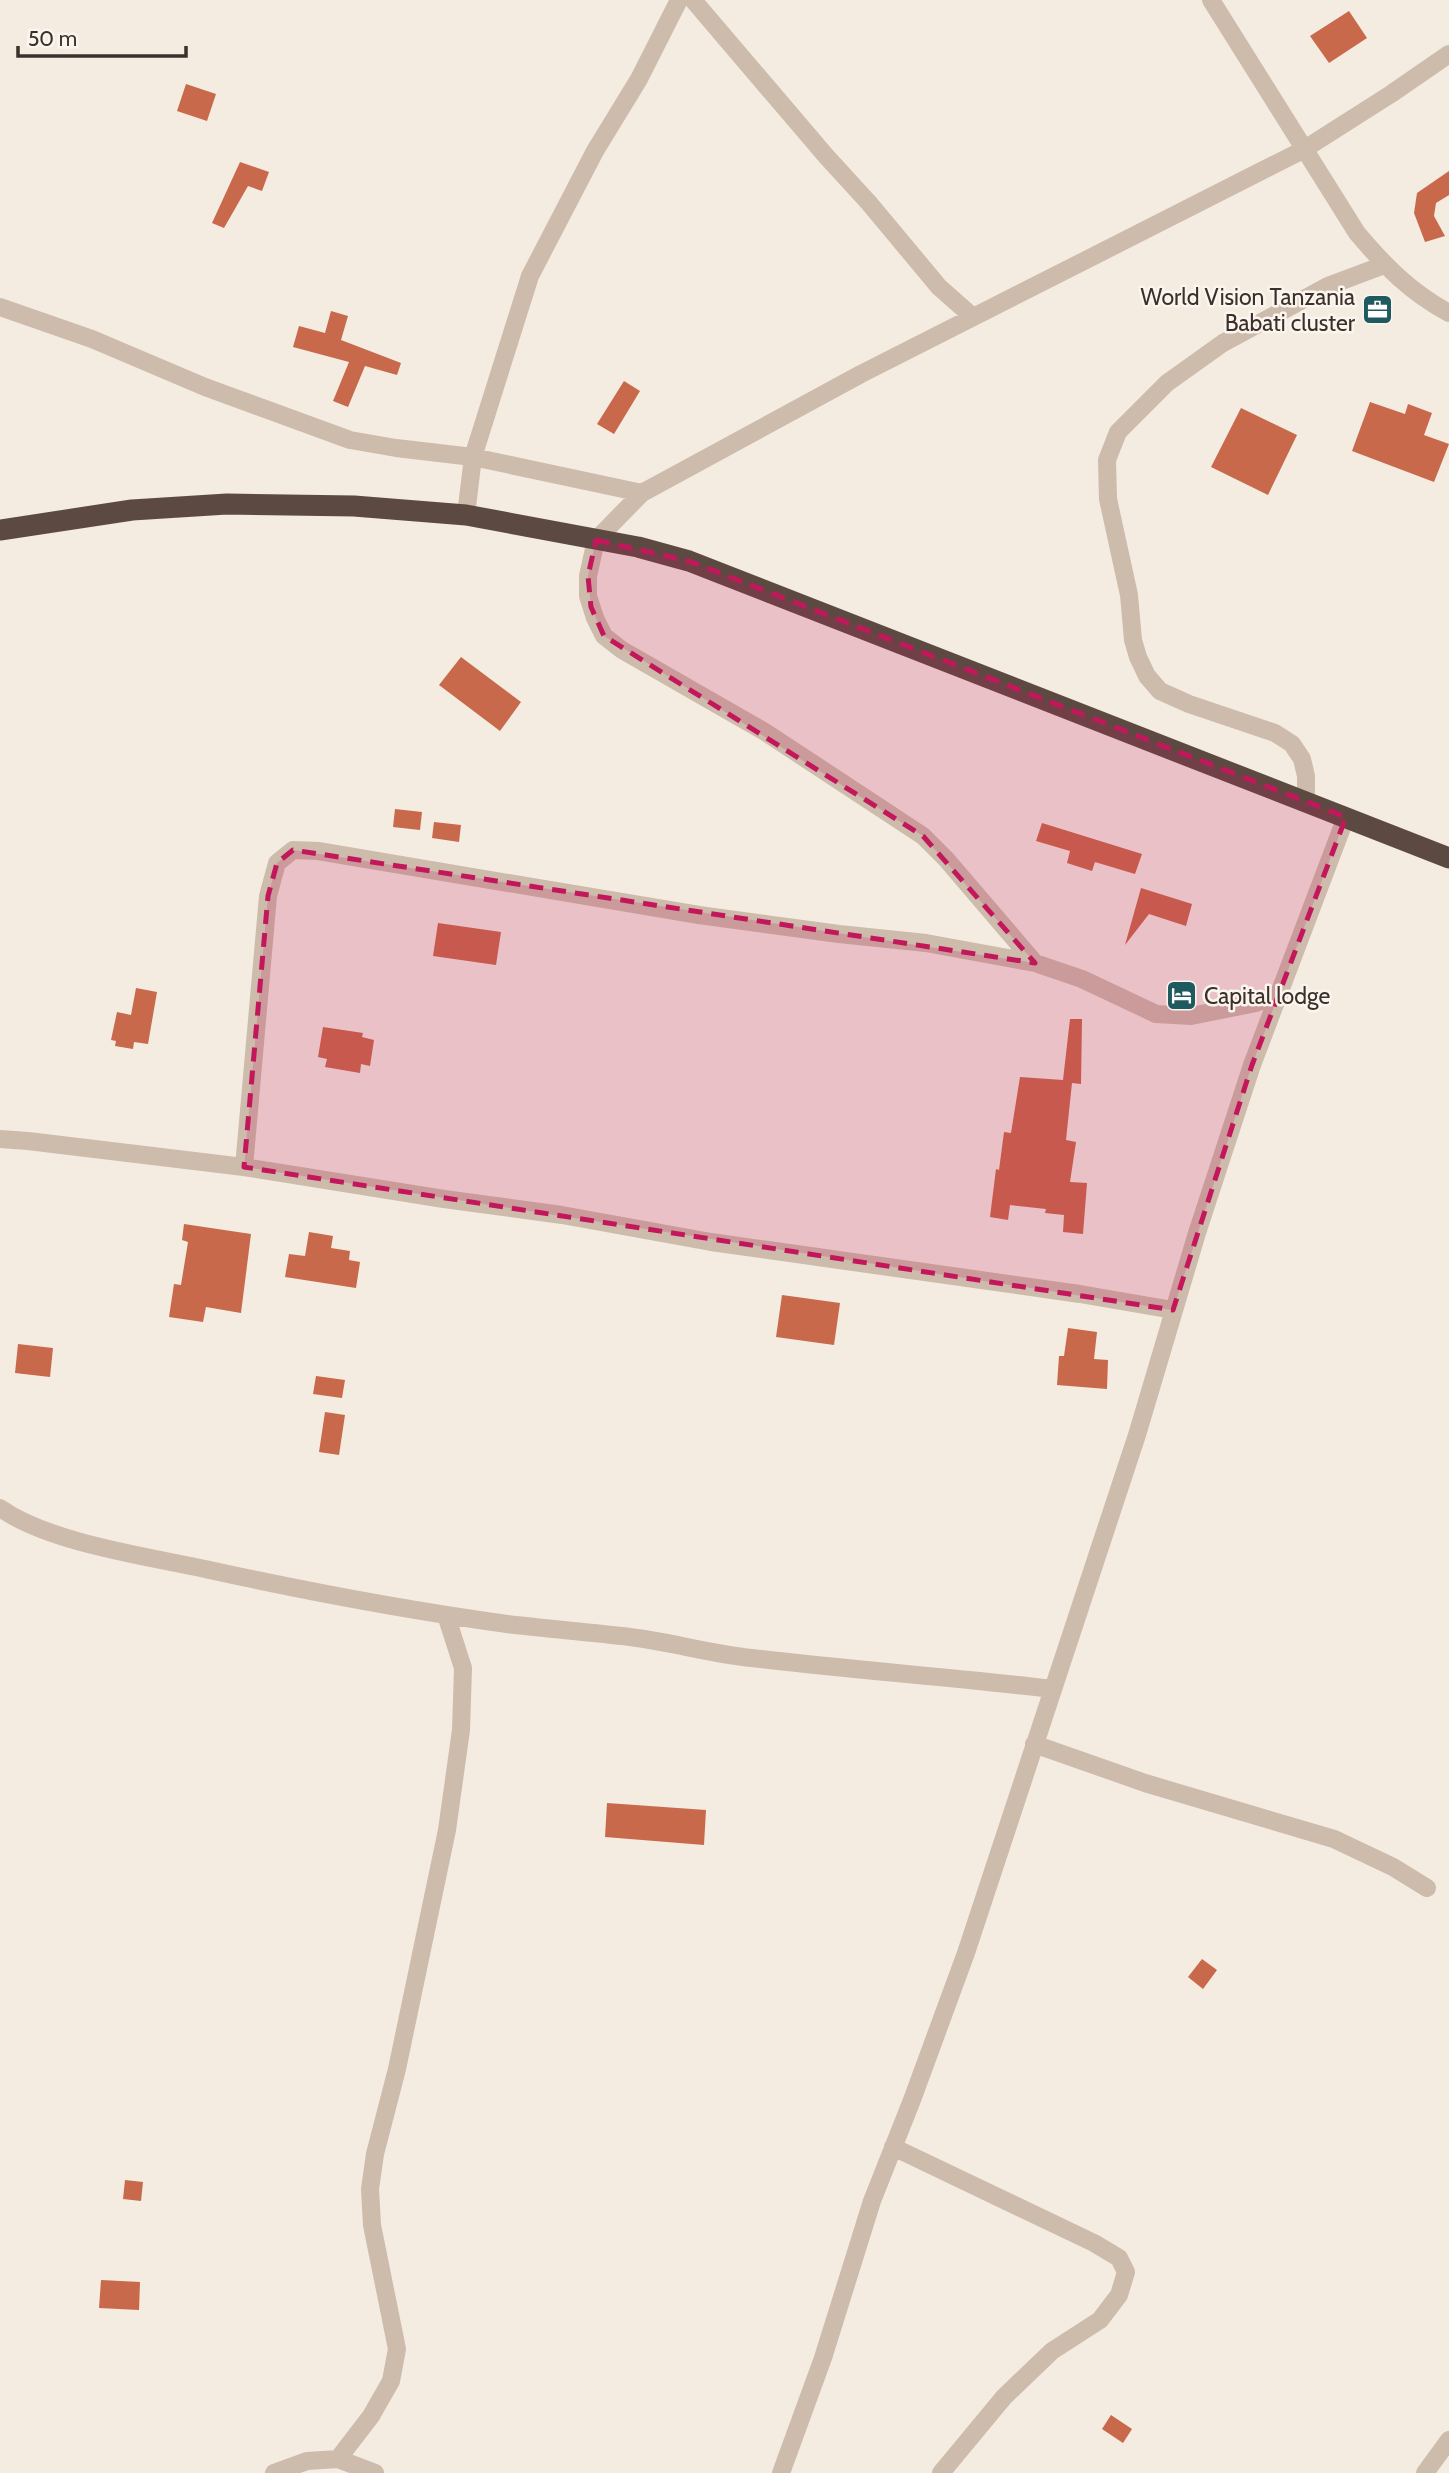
<svg xmlns="http://www.w3.org/2000/svg" width="1449" height="2473" font-family="Cabin,sans-serif">
<style>
.building{fill:#c8694b}
.lines{fill:none;stroke-linecap:round;stroke-linejoin:round}
.minor{stroke:#cdbbac;stroke-width:18}
.highway{stroke:#5c4a42;stroke-width:21}
.marked{fill:#c2185b;fill-opacity:0.2;stroke:#c2185b;stroke-width:5;stroke-dasharray:14 9;stroke-linejoin:round}
.labels{text-anchor:middle;dominant-baseline:central;stroke-width:5;stroke-linejoin:round;paint-order:stroke}
.poi-label{font-size:23px;fill:#3b302b;stroke:#fbf5ee;text-anchor:end}
</style>
<rect width="100%" height="100%" fill="#f4ebe1"/>
<path class="building" d="M 1349,11 L 1367,38 L 1329,63 L 1310,36 Z
M 186,84 L 216,94 L 207,121 L 177,111 Z
M 240,162 L 269,172 L 262,191 L 248,186 L 224,228 L 212,223 Z
M 1449,171 L 1449,195 L 1436,203 L 1434,216 L 1445,236 L 1425,242 L 1414,213 L 1417,193 Z
M 331,311 L 348,316 L 341,340 L 401,363 L 397,375 L 365,366 L 348,407 L 333,401 L 349,362 L 293,347 L 299,326 L 325,333 Z
M 624,381 L 640,391 L 614,434 L 597,424 Z
M 1370,402 L 1405,414 L 1408,404 L 1432,413 L 1424,435 L 1449,444 L 1434,482 L 1352,451 Z
M 1241,408 L 1297,435 L 1268,495 L 1211,467 Z
M 461,657 L 521,702 L 500,731 L 439,685 Z
M 395,809 L 422,812 L 420,830 L 393,827 Z
M 434,822 L 461,825 L 459,842 L 432,838 Z
M 1042,823 L 1142,854 L 1135,874 L 1095,862 L 1092,871 L 1067,863 L 1070,851 L 1036,841 Z
M 1141,888 L 1192,904 L 1186,926 L 1149,914 L 1125,945 Z
M 438,923 L 501,932 L 496,965 L 433,956 Z
M 136,988 L 157,992 L 148,1044 L 134,1042 L 133,1049 L 115,1046 L 116,1041 L 111,1040 L 117,1012 L 131,1015 Z
M 1070,1019 L 1082,1019 L 1081,1084 L 1072,1083 L 1066,1140 L 1076,1142 L 1070,1182 L 1087,1183 L 1083,1234 L 1063,1232 L 1064,1215 L 1045,1213 L 1046,1209 L 1010,1205 L 1008,1220 L 990,1217 L 996,1169 L 999,1170 L 1004,1132 L 1011,1133 L 1020,1077 L 1063,1080 Z
M 323,1027 L 363,1033 L 362,1037 L 374,1040 L 370,1066 L 361,1064 L 360,1073 L 325,1067 L 327,1059 L 318,1057 Z
M 184,1224 L 251,1234 L 241,1313 L 206,1307 L 203,1322 L 169,1317 L 174,1284 L 181,1285 L 188,1242 L 182,1240 Z
M 309,1232 L 333,1236 L 331,1248 L 350,1251 L 349,1260 L 360,1262 L 356,1288 L 285,1277 L 289,1254 L 305,1256 Z
M 782,1295 L 840,1303 L 834,1345 L 776,1337 Z
M 1068,1328 L 1097,1332 L 1094,1359 L 1108,1360 L 1107,1389 L 1057,1385 L 1059,1356 L 1064,1356 Z
M 18,1344 L 53,1348 L 50,1377 L 15,1373 Z
M 316,1376 L 345,1380 L 342,1398 L 313,1394 Z
M 325,1412 L 345,1415 L 339,1455 L 319,1452 Z
M 607,1803 L 706,1810 L 704,1845 L 605,1837 Z
M 1202,1959 L 1217,1970 L 1203,1989 L 1188,1977 Z
M 125,2180 L 143,2182 L 141,2201 L 123,2199 Z
M 101,2280 L 140,2282 L 139,2310 L 99,2308 Z
M 1111,2415 L 1132,2429 L 1123,2443 L 1102,2429 Z"/>
<g class="lines">
<path class="minor" d="M 693,0 L 826,156 L 869,203 L 939,287 L 973,317
M 1211,0 L 1357,233 C 1385,266 1410,292 1449,313
M 0,307 L 92,339 L 205,387 L 350,440 L 396,448 L 473,457 L 642,493
M 466,515 L 473,457 L 530,276 L 595,151 L 639,79 L 679,0
M 1306,801 L 1306,776 L 1302,759 L 1292,744 L 1275,733 L 1189,704 L 1160,691 L 1147,676 L 1138,657 L 1133,640 L 1129,595 L 1108,499 L 1107,460 L 1118,432 L 1167,383 L 1223,343 L 1328,286 L 1384,265
M 1035,963 L 946,859 L 923,836 L 765,732 L 622,650 L 604,636 L 595,618 L 588,596 L 588,576 L 596,540 L 642,493 L 861,374 L 1303,150 L 1391,94 L 1449,54
M 0,1139 L 28,1141 L 244,1167 L 444,1199 L 562,1215 L 711,1242 L 1080,1294 L 1173,1310
M 244,1167 L 268,896 L 277,863 L 293,850 L 318,851 L 699,915 L 839,934 L 926,943 L 1035,963 L 1082,979 L 1156,1014 L 1191,1016 L 1256,1003 L 1281,992
M 0,1508 C 50,1543 145,1556 205,1569 C 305,1591 406,1610 507,1624 C 548,1629 589,1632 630,1637 C 671,1642 711,1654 752,1658 C 852,1670 952,1677 1052,1689
M 1034,1744 L 1145,1783 L 1334,1839 L 1393,1867 L 1427,1888
M 893,2147 L 1094,2243 L 1119,2258 L 1126,2272 L 1119,2295 L 1100,2320 L 1052,2351 L 1004,2397 L 941,2473
M 338,2459 L 371,2416 L 391,2381 L 397,2349 L 372,2225 L 370,2189 L 375,2154 L 397,2069 L 447,1830 L 461,1730 L 463,1668 L 446,1615
M 274,2473 L 307,2461 L 338,2459 L 375,2473
M 781,2473 L 823,2358 L 872,2201 L 912,2100 L 966,1953 L 1137,1435 L 1197,1233 L 1252,1065 L 1346,817
M 1425,2473 L 1449,2440"/>
<path class="highway" d="M 0,530 L 132,510 L 227,504 L 354,506 L 466,515 L 638,547 L 689,561 L 1449,858"/>
</g>
<path class="marked" d="M 596,540 L 689,561 L 1346,817 L 1252,1065 L 1173,1310 L 244,1167 L 268,896 L 277,863 L 293,850 L 1035,963 L 923,836 L 604,636 L 591,607 L 588,576 Z"/>
<defs>
<symbol id="office-square" viewBox="-11 -11 22 22"><rect x="-9" y="-9" width="18" height="18" rx="4" fill="#1f5a5e" stroke="#fbf5ee"/><path d="M-6-3h4V-5.5h4V-3h4V5H-6ZM-1-4.5V-3h2v-1.5ZM-6 0V1H6V0Z" fill="#fff"/></symbol>
<symbol id="hotel-square" viewBox="-11 -11 22 22"><rect x="-9" y="-9" width="18" height="18" rx="4" fill="#1f5a5e" stroke="#fbf5ee"/><path d="M-6-4.5h1.5V1H6V5H4.5V3h-9V5H-6ZM-4 0a1.8 1.8 0 1 1 3.6 0ZM.5 0V-2.5h3Q6-2.5 6 0Z" fill="#fff"/></symbol>
</defs>
<g fill-rule="evenodd">
<use href="#office-square" x="1360" y="292" width="35" height="35"/>
<use href="#hotel-square" x="1164" y="978" width="35" height="35"/>
</g>
<g class="labels">
<g class="poi-label">
<text x="1355" y="297">World Vision Tanzania<tspan x="1355" dy="26">Babati cluster</tspan></text>
<text x="1204" y="996" text-anchor="start">Capital lodge</text>
</g>
</g>
<path d="M18 46v10h168v-10" fill="none" stroke="#3b302b" stroke-width="3.5"/>
<text x="28" y="46" font-size="21" fill="#3b302b" stroke="#fbf5ee" stroke-width="5" paint-order="stroke">50 m</text>
</svg>
